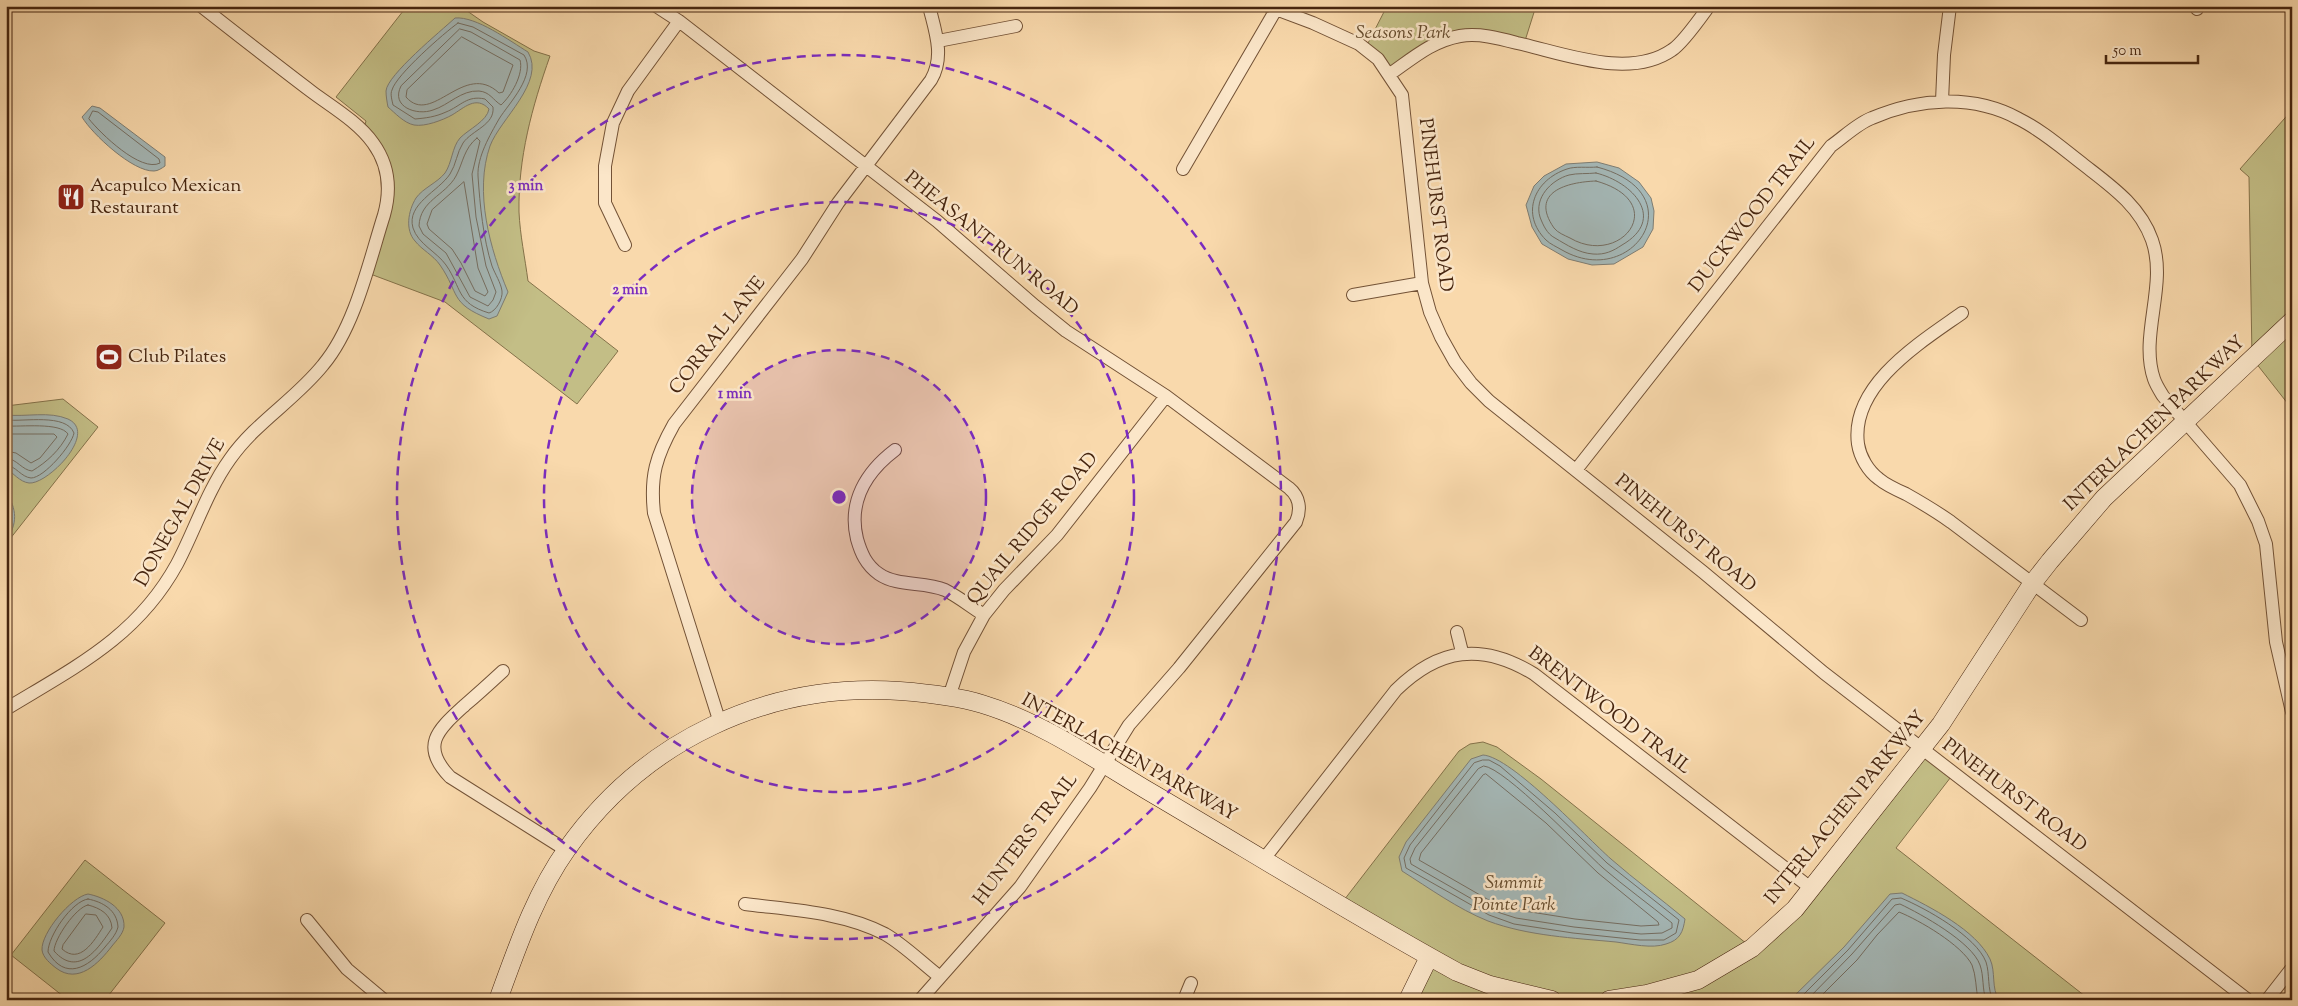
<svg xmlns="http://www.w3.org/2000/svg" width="2298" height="1006" font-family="'Sorts Mill Goudy',serif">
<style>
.green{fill:#c3be86;stroke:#84724a}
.water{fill:#a4b7b6;stroke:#7e7d73}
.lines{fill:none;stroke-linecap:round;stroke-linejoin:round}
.shore{stroke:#756e62;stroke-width:1}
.street-casing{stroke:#735236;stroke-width:14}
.secondary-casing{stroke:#46250f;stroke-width:19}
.street{stroke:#fbe6c9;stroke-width:12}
.secondary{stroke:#fbe6c9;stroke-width:18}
.ring{fill:none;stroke:#7b2cbf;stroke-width:2.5;stroke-dasharray:9 6}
.labels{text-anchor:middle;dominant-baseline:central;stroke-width:5;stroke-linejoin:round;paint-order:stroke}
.park-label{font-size:19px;font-style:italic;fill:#654b2d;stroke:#fbe6c9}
.poi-label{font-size:19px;fill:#46250f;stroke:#fbe6c9;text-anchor:start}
.street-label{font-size:19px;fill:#46250f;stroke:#fbe6c9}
.centre{fill:#7b2cbf;stroke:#fbe6c9;stroke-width:2.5}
.ring-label{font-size:15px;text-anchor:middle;font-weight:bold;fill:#7b2cbf;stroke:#fbe6c9;stroke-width:5;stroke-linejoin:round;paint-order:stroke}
</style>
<rect width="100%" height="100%" fill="#f9d9ac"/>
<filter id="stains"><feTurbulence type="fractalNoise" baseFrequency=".004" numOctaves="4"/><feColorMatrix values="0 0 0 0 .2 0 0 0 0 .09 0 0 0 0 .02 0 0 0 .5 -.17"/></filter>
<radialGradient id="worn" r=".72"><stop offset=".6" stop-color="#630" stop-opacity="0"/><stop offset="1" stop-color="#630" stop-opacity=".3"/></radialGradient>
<path class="green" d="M 407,6 L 460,6 L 483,22 L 534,51 L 550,56 C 532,107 518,158 519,212 C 520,235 525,258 528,281 L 618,351 L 577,404 L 445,302 L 365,272 L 389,189 L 363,132 L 366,121 L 336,97 Z
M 1387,6 L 1536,6 L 1524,44 L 1461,36 L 1390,74 L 1365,49 Z
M 2292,110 L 2292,409 L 2252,358 L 2249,177 L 2240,169 Z
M 63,399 L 98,427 L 6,544 L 6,406 Z
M 1483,742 L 1497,747 L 1541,779 L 1752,948 L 1921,749 L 1954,773 L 1896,848 L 2090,1000 L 1427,1000 L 1413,990 L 1429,957 L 1341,904 L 1459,751 L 1470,744 Z
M 85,860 L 165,923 L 105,1000 L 68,1000 L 11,955 Z"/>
<path class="water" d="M 455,18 C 476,16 510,41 528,52 C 546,82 500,119 490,146 C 474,192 490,249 508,292 L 497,316 L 489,319 C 449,303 460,294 440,265 C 433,255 422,250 415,241 C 405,230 408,211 416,198 C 423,188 437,183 445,173 C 452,163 452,147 460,138 C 469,129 487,121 489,109 C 476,95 464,108 452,115 C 443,120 425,127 414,125 C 404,123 395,113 388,107 C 387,102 386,96 386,91 C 387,75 441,31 455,18 Z
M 92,106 L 100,108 L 165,157 L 165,166 C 162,168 158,171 154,171 C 133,172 92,134 82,117 Z
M 1597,162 L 1619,168 L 1639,182 L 1651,198 L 1654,211 L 1653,229 L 1643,247 L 1614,264 L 1592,265 L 1568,259 L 1542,244 L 1532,227 L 1526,205 L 1534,186 L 1544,176 L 1566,164 Z
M 6,415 C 27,417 49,411 68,419 C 99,433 47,485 29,483 C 20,482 13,473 6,468 Z
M 6,492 C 17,509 18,524 6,540 Z
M 1483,755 C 1512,757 1586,837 1611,859 C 1635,880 1661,899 1685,919 C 1683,932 1680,940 1666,944 C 1652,949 1631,944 1616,942 C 1574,938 1528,936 1488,921 C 1458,909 1429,888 1402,871 L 1399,857 L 1406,842 L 1471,759 Z
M 1902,893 C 1930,907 1976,930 1990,959 C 1996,972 1991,988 1999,1000 L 1790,1000 L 1844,947 L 1890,894 Z
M 88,894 C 103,897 125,907 124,927 C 123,934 116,941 112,946 C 99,963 78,985 56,968 C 51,964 43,958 42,950 C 41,933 71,897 88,894 Z"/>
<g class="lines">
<path class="shore" d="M 458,23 L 473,27 L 524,55 C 537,75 509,103 499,119 C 490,135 477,157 478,176 C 480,205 483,238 492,266 C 495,274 501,283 502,291 C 503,299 496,311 489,313 C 456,303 462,288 446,265 C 437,252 418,244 413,228 C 406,204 439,191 450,174 C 456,165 457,152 463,143 C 472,130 495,125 493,107 L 485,99 C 467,95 461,106 446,112 C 435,117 426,118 415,119 L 393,105 C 392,100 390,94 392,90 C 396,75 444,33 458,23 Z
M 460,29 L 471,32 L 520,60 C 524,74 511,96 501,105 C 493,100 490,92 479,91 C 461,90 449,105 433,110 C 417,116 390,107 401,86 Z
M 462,37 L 513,65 L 503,92 L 499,93 C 464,60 432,127 406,97 L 407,90 Z
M 93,111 L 98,112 L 159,159 L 160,163 C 141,173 100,133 89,119 Z
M 477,138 L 480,141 L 472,174 L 476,217 L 486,266 L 496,292 L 493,300 L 488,306 L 470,297 L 446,253 L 423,234 L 419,226 C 420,200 445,196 456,176 C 463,163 464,148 477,138 Z
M 1597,167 C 1697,193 1633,291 1562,250 C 1557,247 1550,244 1546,240 C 1520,214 1534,180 1567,169 C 1575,166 1588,168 1597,167 Z
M 1596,173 C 1633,182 1667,219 1622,245 C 1613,251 1605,255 1593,254 C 1579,253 1567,245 1555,238 C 1547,234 1543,225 1540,217 C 1534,198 1551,180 1569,175 C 1577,173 1588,174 1596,173 Z
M 1596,181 C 1672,202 1621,268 1570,238 C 1564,235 1558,233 1554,228 C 1529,192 1567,182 1596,181 Z
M 464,182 L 478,268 L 488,292 L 485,296 L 475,291 L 461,263 L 452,249 L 429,229 L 427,224 L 432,210 Z
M 6,420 C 24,422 66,413 74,433 C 72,445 44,478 31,478 C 21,477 16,466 6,465
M 6,426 C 21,427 60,422 68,434 C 60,450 47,462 32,471 C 22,470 17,459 6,458
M 6,434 L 54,434 L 57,437 L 40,458 L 31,463 L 16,453 L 6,451
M 1483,760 L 1489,760 L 1500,766 L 1555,813 L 1607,863 L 1679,920 L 1676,933 L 1664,940 L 1640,940 L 1573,933 L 1514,924 L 1489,915 L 1406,868 L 1404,858 L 1410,845 L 1474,763 Z
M 1484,766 C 1505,768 1583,850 1603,868 C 1625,887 1649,904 1672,923 L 1672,928 L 1662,933 L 1641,934 L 1574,927 L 1516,918 L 1491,910 L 1411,864 L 1410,859 L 1415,848 L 1478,769 Z
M 1486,774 L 1546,823 L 1598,873 L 1658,922 L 1659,925 L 1641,926 L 1575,919 L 1518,910 L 1494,903 L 1419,860 L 1421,853 L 1483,775 Z
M 88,899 C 103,902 117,910 118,927 C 116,935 110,941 105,947 C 88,968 65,981 48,952 C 48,936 72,901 88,899 Z
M 88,905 C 100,908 111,914 112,928 C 98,949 78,978 54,951 C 54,939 76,907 88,905 Z
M 86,914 L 96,915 L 103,927 C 94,941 80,965 62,949 L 63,945 Z
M 1798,1000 L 1848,950 L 1892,899 L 1901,898 C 1925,908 1976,936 1986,962 C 1990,974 1987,989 1993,1000
M 1807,1000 L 1852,954 L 1895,905 L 1900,904 C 1921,914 1972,942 1980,965 C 1984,976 1982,989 1986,1000
M 1817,1000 L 1857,960 L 1877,935 L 1899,912 C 1919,920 1962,945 1972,965 C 1976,975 1976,989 1978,1000"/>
<defs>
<path id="street" d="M 656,6 L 679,21 L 937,221 L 1035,306 L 1066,331 L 1166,396 L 1289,488 C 1300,497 1301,510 1296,522 L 1179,668 L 1129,725 L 1090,788 L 1020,887 L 920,1000
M 1268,6 L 1313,23 L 1359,44 L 1378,59 L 1402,95 L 1422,283 L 1430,312 L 1441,337 L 1455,362 L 1471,383 L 1489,401 L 1703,572 L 1824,673 L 2248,1000
M 2197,9 L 2198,6
M 938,41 L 1016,26
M 1390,74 C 1413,58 1432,41 1460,36 C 1479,33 1498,38 1517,43 C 1563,53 1629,80 1672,50 C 1683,43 1701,17 1709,6
M 1942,101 L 1944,55 L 1950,6
M 1183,169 L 1278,6
M 625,245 L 605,203 L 605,166 L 613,123 L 628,91 L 679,21
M 1353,295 L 1422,283
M 1962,313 C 1921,342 1850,385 1858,444 C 1860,457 1868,471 1879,479 C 1886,485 1897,490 1906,494 C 1922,503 1937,512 1951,522 L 2081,620
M 895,450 C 866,472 848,502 857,539 C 861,553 866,565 879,574 C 898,587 924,581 945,590 C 959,597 971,607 984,615
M 1576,470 L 1831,146 C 1844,137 1858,123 1872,118 C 1919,98 1973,94 2019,119 C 2043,131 2063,149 2084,165 C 2111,186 2140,206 2152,240 C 2168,285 2139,335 2154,379 C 2156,385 2160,391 2163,396 L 2240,485 L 2258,521 L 2266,544 L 2276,642 L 2292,712
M 1457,632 L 1462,652
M 503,671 C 490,683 478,694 465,705 C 439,729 419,745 450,777 L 566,850
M 949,697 L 964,652 L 984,615 L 1004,590 L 1057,535 L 1166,396
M 6,709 C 75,667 137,637 177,564 C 195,530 207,491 230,459 C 256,422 295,400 323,365 C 355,327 369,262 384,215 C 391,190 389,165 373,143 C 358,122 332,107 312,92 C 275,64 238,35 201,6
M 720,723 L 654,513 C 650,476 656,456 674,424 L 802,259 L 838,203 L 931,80 C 945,56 935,31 929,6
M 1264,859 L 1396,690 C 1439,648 1482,642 1534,674 L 1812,889
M 745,904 C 792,910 843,912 885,934 C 904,945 922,963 940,977
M 307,920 L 347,969 L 384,1000
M 1184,1000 L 1191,983
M 2267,1000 L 2292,968"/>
<path id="secondary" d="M 498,1000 C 517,948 535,894 567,849 C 644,740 767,682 900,691 C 926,693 956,696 982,704 C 1042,722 1096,760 1150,792 C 1252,852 1353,915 1457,972 L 1490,985 L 1552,1000
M 1408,1000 L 1429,957
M 1609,1000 L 1647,994 L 1698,980 L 1752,948 L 1795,909 L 1941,724 L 2032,584 L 2050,561 L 2104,498 L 2292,321"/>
</defs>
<use href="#street" class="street-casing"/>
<use href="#secondary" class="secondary-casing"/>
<use href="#street" class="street"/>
<use href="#secondary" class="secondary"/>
</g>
<circle cx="839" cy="497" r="147" fill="#7b2cbf" fill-opacity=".12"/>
<g class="ring">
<circle cx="839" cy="497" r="147"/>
<circle cx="839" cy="497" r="295"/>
<circle cx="839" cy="497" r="442"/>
</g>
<defs>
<symbol id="restaurant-square" viewBox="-11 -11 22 22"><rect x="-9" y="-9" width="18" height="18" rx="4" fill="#8f2418" stroke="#fbe6c9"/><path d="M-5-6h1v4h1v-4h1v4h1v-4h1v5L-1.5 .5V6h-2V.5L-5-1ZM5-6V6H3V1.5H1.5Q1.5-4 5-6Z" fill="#fff"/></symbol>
<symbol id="stadium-square" viewBox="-11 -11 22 22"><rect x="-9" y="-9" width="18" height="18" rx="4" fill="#8f2418" stroke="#fbe6c9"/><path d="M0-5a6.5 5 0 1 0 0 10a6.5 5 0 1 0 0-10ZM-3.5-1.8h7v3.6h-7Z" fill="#fff"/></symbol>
</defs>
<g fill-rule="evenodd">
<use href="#restaurant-square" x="55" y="181" width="32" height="32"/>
<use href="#stadium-square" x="93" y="341" width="32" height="32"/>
</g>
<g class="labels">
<g class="park-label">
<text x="1403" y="33">Seasons Park</text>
<text x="1514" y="883">Summit<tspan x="1514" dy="22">Pointe Park</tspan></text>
</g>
<g class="poi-label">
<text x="90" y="186">Acapulco Mexican<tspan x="90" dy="22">Restaurant</tspan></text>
<text x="128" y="357">Club Pilates</text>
</g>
<g class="street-label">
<text transform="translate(1435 205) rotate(83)">PINEHURST ROAD</text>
<text transform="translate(1753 215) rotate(-52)">DUCKWOOD TRAIL</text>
<text transform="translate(991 244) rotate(39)">PHEASANT RUN ROAD</text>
<text transform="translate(718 336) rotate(-52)">CORRAL LANE</text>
<text transform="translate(2155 424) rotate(-44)">INTERLACHEN PARKWAY</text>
<text transform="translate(181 513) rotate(-61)">DONEGAL DRIVE</text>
<text transform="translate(1033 529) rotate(-50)">QUAIL RIDGE ROAD</text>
<text transform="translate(1685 534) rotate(39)">PINEHURST ROAD</text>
<text transform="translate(1609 711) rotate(37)">BRENTWOOD TRAIL</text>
<text transform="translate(1129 758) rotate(29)">INTERLACHEN PARKWAY</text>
<text transform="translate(2014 796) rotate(37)">PINEHURST ROAD</text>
<text transform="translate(1846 808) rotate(-51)">INTERLACHEN PARKWAY</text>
<text transform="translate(1026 840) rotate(-53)">HUNTERS TRAIL</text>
</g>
</g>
<circle cx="839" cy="497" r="8" class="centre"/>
<g class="ring-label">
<text x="526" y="190">3 min</text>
<text x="630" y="294">2 min</text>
<text x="735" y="398">1 min</text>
</g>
<rect width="2298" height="1006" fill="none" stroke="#f9d9ac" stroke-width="25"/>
<rect x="8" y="8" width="2283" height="991" fill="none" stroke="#46250f" stroke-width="2.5"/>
<rect x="12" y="12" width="2273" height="981" fill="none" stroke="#46250f"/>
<path d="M2106 55v8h92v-8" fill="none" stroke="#46250f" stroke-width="2.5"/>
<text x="2113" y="55" font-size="15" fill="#46250f" stroke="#fbe6c9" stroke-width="4" paint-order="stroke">50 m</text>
<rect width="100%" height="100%" filter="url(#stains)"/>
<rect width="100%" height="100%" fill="url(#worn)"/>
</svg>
